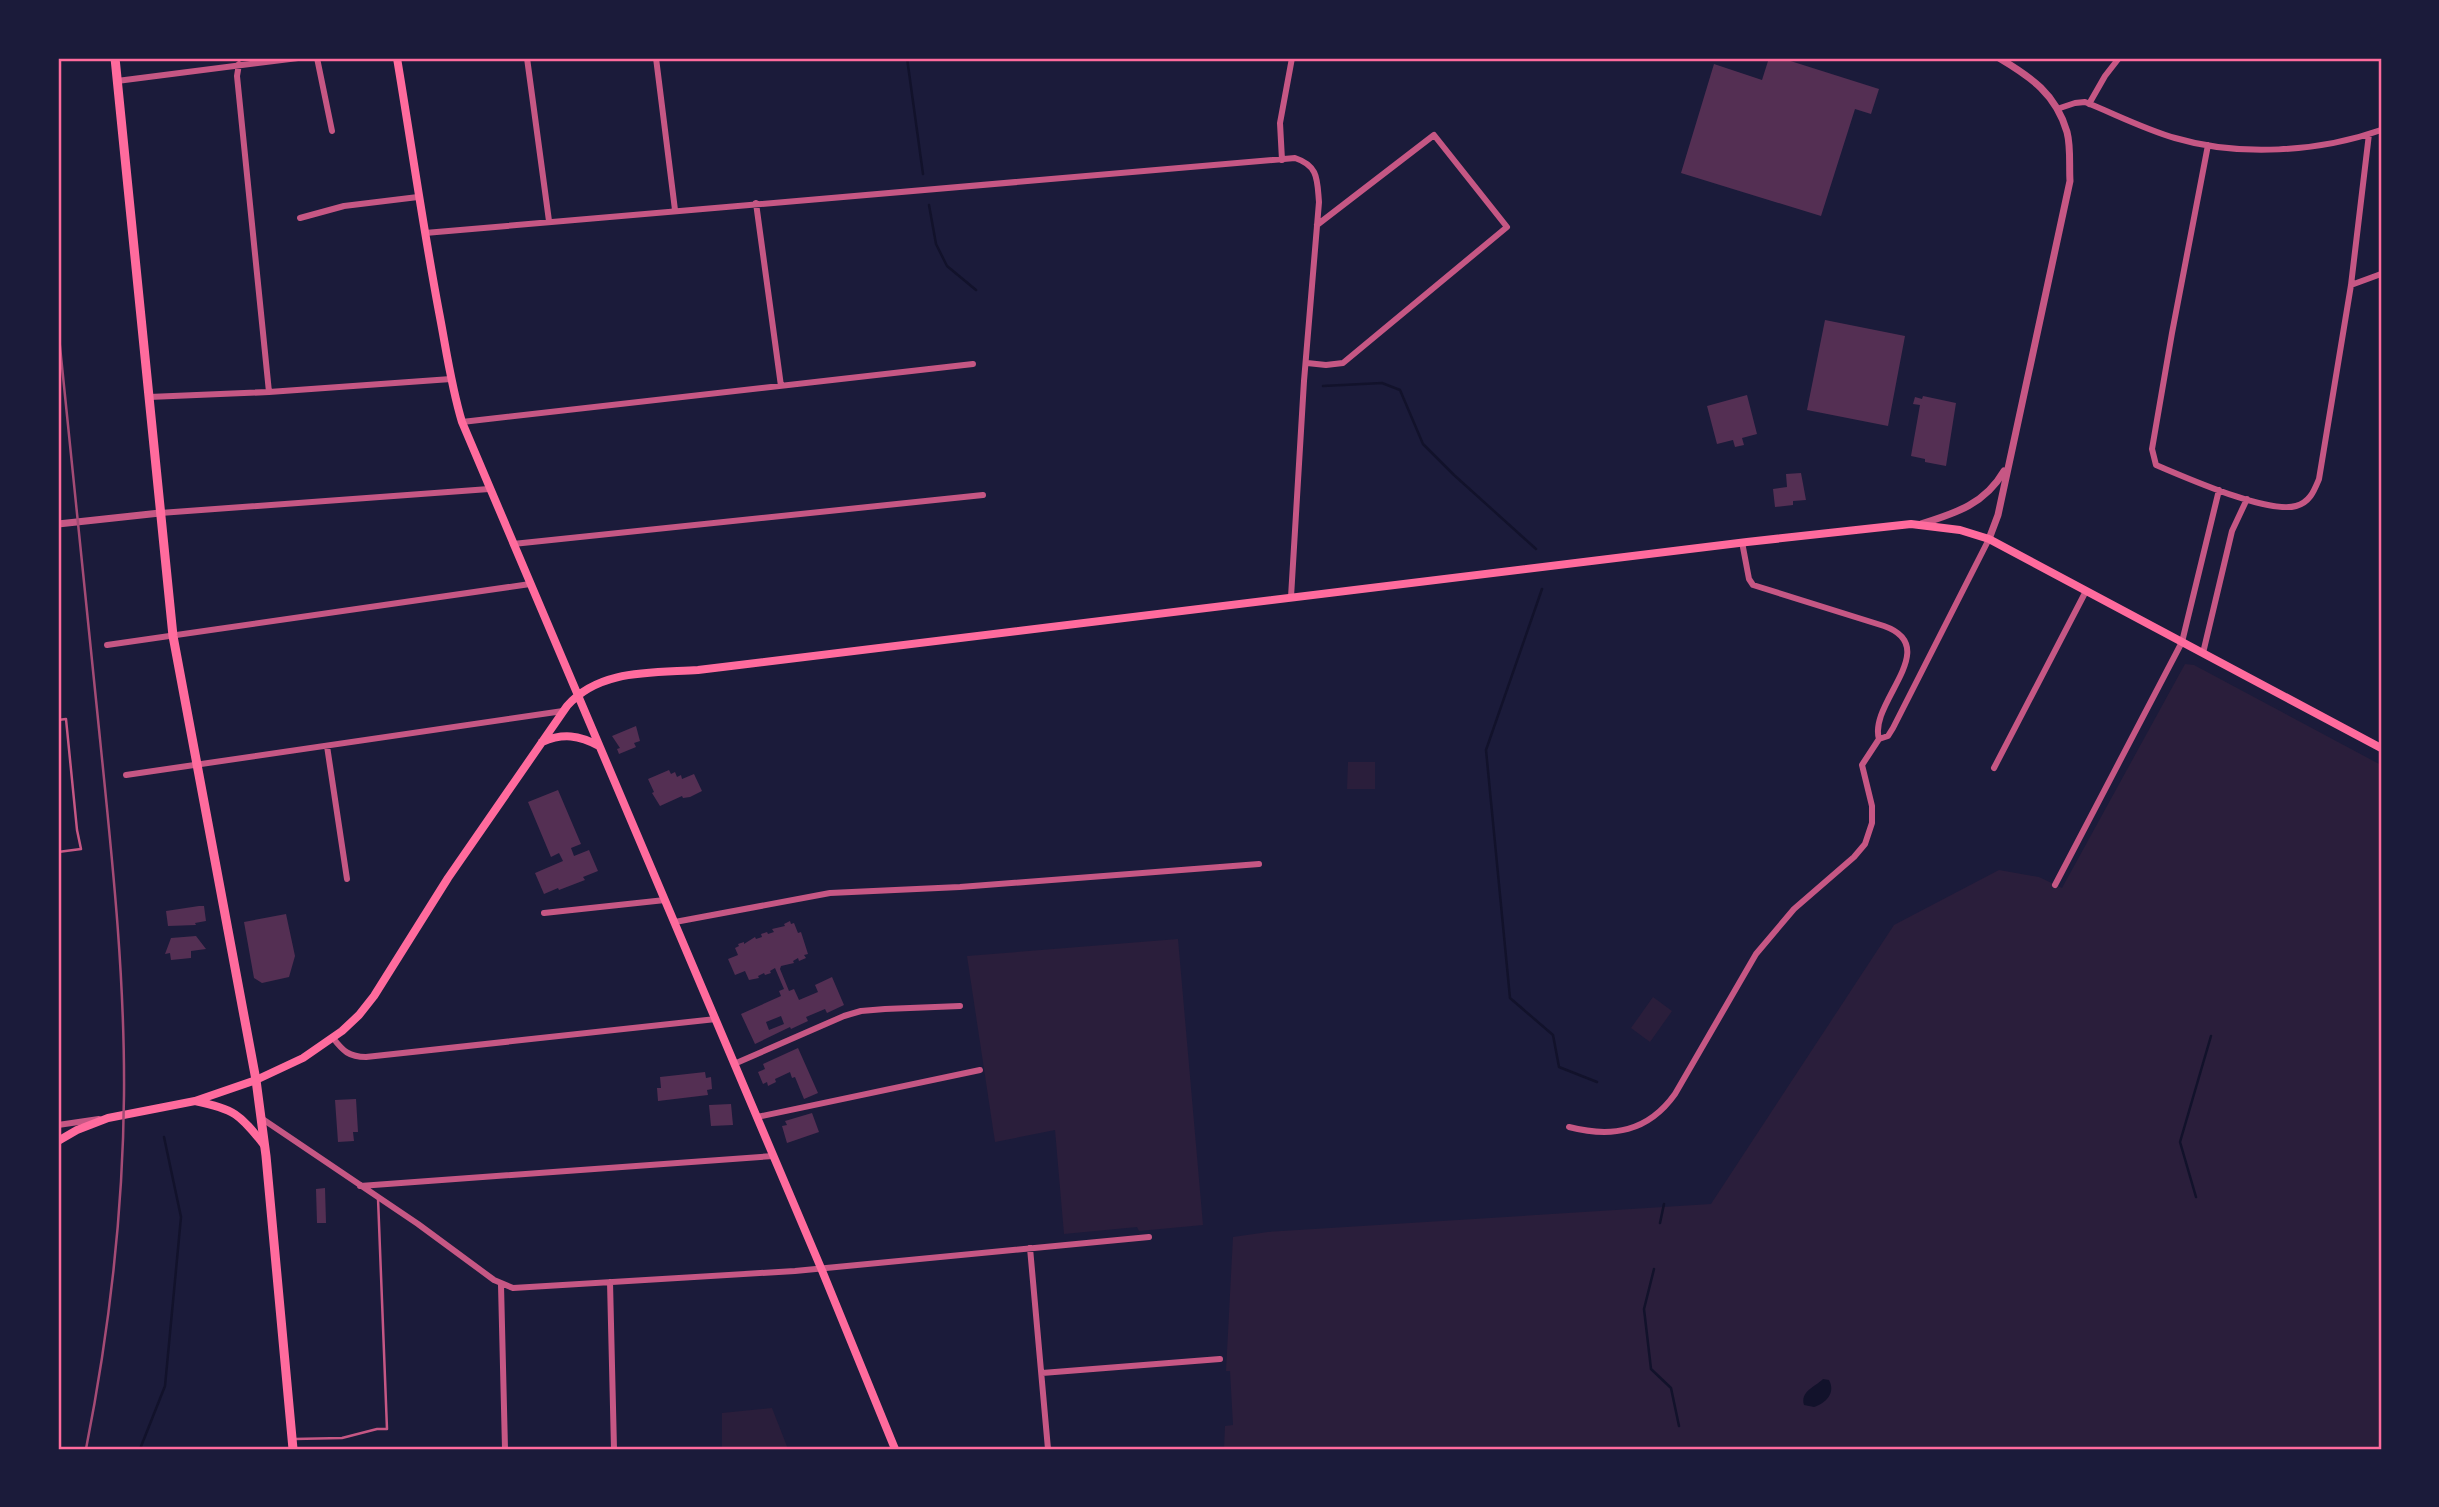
<svg xmlns="http://www.w3.org/2000/svg" width="2439" height="1507" font-family="'DejaVu Sans',sans-serif">
<style>
.green{fill:#2a1e3b}
.water{fill:#12122b}
.lines{fill:none;stroke-linecap:round;stroke-linejoin:round}
.stream{stroke:#12122b;stroke-width:2.5}
.building{fill:#542f53;fill-rule:evenodd}
.service{stroke:#c65784;stroke-width:2.5}
.minor{stroke:#c65784;stroke-width:6}
.tertiary{stroke:#c65784;stroke-width:7}
.secondary{stroke:#ff6b9d;stroke-width:8}
.primary{stroke:#ff6b9d;stroke-width:9}
.rail{stroke:#a44b75;stroke-width:2.5}
.neatline{fill:none;stroke:#ff6b9d;stroke-width:2.5}
</style>
<rect width="100%" height="100%" fill="#1b1b3a"/>
<path class="green" d="M 2185,664 L 2194,665 L 2381,765 L 2381,1449 L 1224,1449 L 1225,1426 L 1233,1425 L 1230,1371 L 1226,1371 L 1233,1237 L 1268,1232 L 1711,1204 L 1894,925 L 1999,870 L 2039,877 L 2062,888 Z
M 1348,762 L 1375,762 L 1375,789 L 1347,789 Z
M 1178,939 L 1203,1225 L 1139,1231 L 1137,1227 L 1064,1234 L 1055,1130 L 995,1142 L 967,956 Z
M 1653,997 L 1672,1011 L 1650,1042 L 1631,1028 Z
M 772,1408 L 788,1449 L 722,1449 L 722,1413 Z"/>
<path class="water" d="M 1823,1379 L 1829,1380 C 1836,1393 1826,1403 1814,1407 L 1804,1405 C 1800,1391 1815,1387 1823,1379 Z"/>
<g class="lines">
<path class="stream" d="M 907,58 L 923,174
M 929,205 L 936,244 L 947,266 L 976,290
M 1323,386 L 1382,383 L 1400,390 L 1423,444 L 1454,475 L 1536,549
M 1542,589 L 1486,750 L 1510,998 L 1553,1035 L 1559,1067 L 1597,1082
M 2196,1197 L 2180,1142 L 2211,1036
M 1660,1223 L 1664,1204
M 1654,1269 L 1644,1309 L 1651,1369 L 1671,1388 L 1679,1426
M 140,1449 L 165,1386 L 181,1217 L 164,1137"/>
</g>
<path class="building" d="M 1769,58 L 1781,58 L 1879,89 L 1871,114 L 1855,109 L 1821,216 L 1681,173 L 1714,64 L 1762,80 Z
M 1825,320 L 1905,336 L 1888,426 L 1807,410 Z
M 1747,395 L 1757,434 L 1742,438 L 1744,445 L 1735,447 L 1733,440 L 1717,444 L 1707,406 Z
M 1923,396 L 1956,403 L 1946,466 L 1925,462 L 1925,459 L 1911,456 L 1920,405 L 1913,404 L 1915,397 L 1922,399 Z
M 1801,473 L 1806,500 L 1793,501 L 1793,505 L 1775,507 L 1773,489 L 1787,487 L 1786,474 Z
M 636,726 L 640,741 L 634,743 L 636,747 L 619,754 L 617,749 L 620,748 L 612,736 Z
M 669,770 L 671,774 L 675,772 L 677,777 L 681,775 L 682,779 L 694,774 L 702,791 L 690,797 L 683,798 L 682,796 L 660,806 L 652,793 L 654,792 L 648,779 Z
M 558,790 L 581,844 L 571,848 L 574,856 L 589,850 L 598,871 L 583,877 L 585,880 L 559,890 L 558,888 L 544,894 L 535,873 L 563,861 L 559,853 L 551,857 L 528,802 Z
M 199,906 L 204,906 L 206,921 L 195,923 L 196,925 L 168,926 L 166,911 Z
M 286,914 L 295,956 L 289,977 L 262,983 L 254,978 L 244,922 Z
M 790,921 L 791,924 L 794,923 L 798,933 L 801,932 L 808,954 L 804,955 L 806,958 L 799,961 L 798,958 L 793,961 L 794,963 L 781,966 L 780,969 L 789,991 L 794,989 L 799,1000 L 818,992 L 815,985 L 832,977 L 844,1005 L 827,1013 L 825,1009 L 806,1017 L 808,1021 L 791,1029 L 790,1027 L 755,1044 L 741,1014 L 781,996 L 779,991 L 784,989 L 775,968 L 770,971 L 771,973 L 765,975 L 764,973 L 758,976 L 759,978 L 749,980 L 745,971 L 735,975 L 728,959 L 738,955 L 735,948 L 739,946 L 738,944 L 744,942 L 744,944 L 755,937 L 756,939 L 762,937 L 761,934 L 767,932 L 768,934 L 774,932 L 772,929 L 785,926 L 784,924 ZM 781,1016 L 784,1024 L 769,1030 L 766,1022 Z
M 196,936 L 206,949 L 191,951 L 191,958 L 171,960 L 170,953 L 165,954 L 171,938 Z
M 798,1048 L 818,1093 L 804,1099 L 795,1077 L 792,1078 L 790,1072 L 775,1079 L 776,1082 L 768,1086 L 767,1082 L 763,1084 L 758,1072 L 765,1069 L 763,1064 Z
M 705,1072 L 706,1078 L 711,1077 L 712,1089 L 707,1090 L 708,1095 L 658,1101 L 657,1088 L 661,1088 L 660,1077 Z
M 356,1099 L 358,1132 L 353,1132 L 354,1141 L 338,1142 L 335,1100 Z
M 731,1104 L 733,1125 L 711,1126 L 709,1105 Z
M 812,1113 L 819,1132 L 787,1143 L 782,1126 L 787,1125 L 785,1121 Z
M 325,1188 L 326,1223 L 317,1223 L 316,1189 Z"/>
<g class="lines">
<path class="service" d="M 58,720 L 66,719 L 77,830 L 81,849 L 58,852
M 294,1439 L 342,1438 L 377,1429 L 387,1429 L 378,1198"/>
<path class="minor" d="M 317,58 L 332,131
M 527,58 L 549,221
M 656,58 L 675,210
M 239,64 L 237,76 L 269,392
M 117,81 L 298,58
M 2089,104 L 2105,76 L 2119,58
M 2057,109 L 2075,103 L 2085,102 C 2115,114 2144,129 2175,138 C 2239,157 2319,152 2381,130
M 2208,145 L 2172,333 L 2152,449 L 2156,465 C 2185,477 2267,514 2296,506 C 2310,502 2314,491 2319,479 L 2351,285 L 2369,134
M 1282,160 L 1280,123 L 1292,58
M 756,203 L 781,386
M 300,218 L 344,206 L 418,197
M 425,233 L 1295,158 C 1319,166 1317,180 1319,202 L 1304,381 L 1291,597
M 2351,285 L 2381,274
M 1307,363 L 1326,365 L 1343,363 L 1507,227 L 1434,135 L 1317,225
M 149,397 L 269,392 L 451,379
M 462,422 L 973,364
M 160,513 L 489,489
M 513,544 L 983,495
M 107,645 L 530,584
M 2203,653 L 2232,531 L 2247,499
M 1879,739 L 1888,736 L 1893,728 L 1989,539
M 327,746 L 347,879
M 1994,768 L 2086,591
M 126,775 L 563,711
M 2055,885 L 2182,642 L 2219,490
M 544,913 L 665,900
M 675,922 L 830,893 L 960,887 L 1259,864
M 333,1038 C 343,1051 349,1057 366,1057 L 716,1019
M 734,1064 L 844,1016 L 861,1011 L 885,1009 L 960,1006
M 757,1117 L 980,1070
M 261,1118 L 418,1224 L 494,1280 L 513,1288 L 795,1271 L 1149,1237
M 58,1125 L 99,1119
M 1569,1127 C 1612,1138 1648,1132 1675,1094 L 1756,954 L 1794,909 L 1854,857 L 1865,844 L 1872,823 L 1872,806 L 1862,765 L 1879,739 C 1868,703 1944,647 1884,626 L 1753,585 L 1749,579 L 1742,542
M 360,1186 L 773,1156
M 1030,1248 L 1048,1449
M 610,1282 L 614,1449
M 501,1285 L 505,1449
M 1042,1373 L 1220,1359"/>
<path class="tertiary" d="M 58,524 L 160,513
M 1921,524 C 1956,513 1985,504 2004,471
M 1989,539 L 1998,515 L 2070,181 C 2069,166 2071,147 2067,132 C 2056,94 2031,77 1999,58"/>
<path class="secondary" d="M 397,58 C 411,142 423,227 439,312 C 446,348 451,386 462,422 L 821,1268 L 895,1449
M 542,742 C 563,733 579,735 599,746
M 195,1101 C 234,1109 240,1114 264,1145
M 58,1141 L 77,1130 L 108,1118 L 195,1101 L 256,1080 L 303,1058 L 342,1031 L 359,1015 L 374,996 L 448,878 L 567,706 C 599,669 652,673 698,670 L 1747,542 L 1911,524 L 1960,530 L 1989,539 L 2381,748"/>
<path class="primary" d="M 115,58 L 173,636 L 256,1080 L 266,1156 L 293,1449"/>
<path class="rail" d="M 58,327 C 72,465 86,602 100,739 C 112,857 125,976 124,1095 C 123,1214 109,1332 86,1449"/>
</g>
<rect width="2439" height="1507" fill="none" stroke="#1b1b3a" stroke-width="119"/>
<rect x="60" y="60" width="2320" height="1388" class="neatline"/>
</svg>
